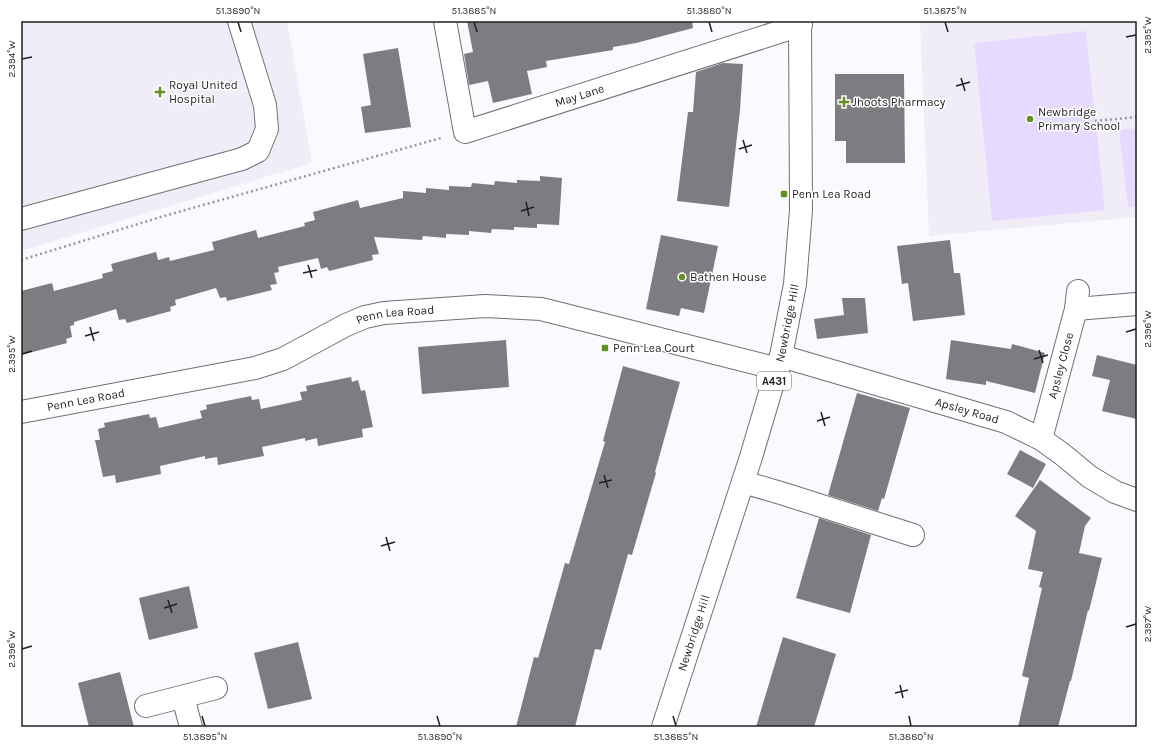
<svg xmlns="http://www.w3.org/2000/svg" width="1158" height="748" font-family="Karla,sans-serif">
<style>
.built{fill:#f0ecf8}
.green{fill:#e7daff}
.building{fill:#7d7c80}
.lines{fill:none;stroke-linecap:round;stroke-linejoin:round}
.minor-casing{stroke:#717074;stroke-width:24}
.major-casing{stroke:#717074;stroke-width:24}
.path{stroke:#99989b;stroke-width:2.5;stroke-dasharray:2 3;stroke-linecap:butt}
.minor{stroke:#fff;stroke-width:22}
.major{stroke:#fff;stroke-width:22}
.ticks{fill:none;stroke:#201f21;stroke-width:1.5}
.poi-dot{fill:#639023;stroke:#fff;stroke-width:1.5}
.labels{text-anchor:middle;dominant-baseline:central;stroke-width:3;stroke-linejoin:round;paint-order:stroke}
.shield{fill:#fff;stroke:#636264;stroke-width:1}
.shield-label{font-size:11px;font-weight:bold;fill:#201f21}
.poi-label{font-size:12px;fill:#201f21;stroke:#fff;text-anchor:start}
.street-label{font-size:12px;fill:#201f21;stroke:#fff}
.neatline{fill:none;stroke:#201f21;stroke-width:1.5}
.ticks-label{font-size:10px;text-anchor:middle;fill:#201f21}
</style>
<rect width="100%" height="100%" fill="#faf9fd"/>
<path class="built" d="M 21,21 L 287,21 L 312,163 L 21,251 Z
M 922,21 L 1137,21 L 1137,217 L 929,236 L 920,22 Z"/>
<path class="green" d="M 1086,31 L 1105,210 L 992,221 L 974,43 Z
M 1137,128 L 1137,206 L 1128,207 L 1119,130 Z"/>
<path class="building" d="M 467,21 L 692,21 L 693,28 L 636,43 L 613,47 L 613,50 L 546,61 L 547,67 L 527,71 L 532,94 L 493,103 L 488,81 L 469,85 L 464,54 L 473,52 Z
M 398,48 L 411,127 L 365,133 L 361,107 L 371,105 L 363,54 Z
M 723,63 L 743,64 L 740,110 L 729,207 L 677,201 L 688,112 L 693,112 L 696,72 Z
M 835,74 L 904,74 L 905,163 L 846,163 L 846,141 L 835,141 Z
M 540,176 L 562,178 L 559,225 L 537,224 L 537,228 L 514,227 L 514,230 L 492,229 L 491,233 L 469,231 L 469,235 L 446,234 L 446,238 L 423,236 L 422,240 L 374,237 L 379,254 L 372,255 L 373,260 L 329,271 L 327,267 L 321,269 L 318,258 L 278,267 L 279,272 L 274,273 L 277,284 L 270,285 L 272,290 L 227,301 L 226,297 L 220,298 L 216,288 L 175,300 L 176,305 L 170,307 L 171,311 L 127,323 L 125,319 L 119,320 L 116,309 L 74,322 L 74,325 L 70,326 L 72,337 L 66,339 L 67,343 L 21,355 L 21,291 L 52,283 L 54,291 L 103,278 L 102,274 L 113,271 L 111,264 L 156,252 L 158,260 L 169,257 L 170,261 L 214,250 L 212,242 L 256,230 L 258,238 L 305,226 L 304,223 L 315,220 L 313,212 L 358,200 L 360,208 L 403,198 L 403,191 L 426,193 L 426,188 L 449,190 L 449,186 L 471,187 L 472,183 L 494,185 L 495,181 L 517,183 L 517,180 L 540,181 Z
M 661,235 L 718,246 L 704,313 L 681,308 L 679,316 L 646,309 Z
M 950,240 L 954,273 L 960,273 L 965,315 L 913,321 L 908,283 L 902,284 L 897,246 Z
M 842,298 L 865,298 L 868,333 L 817,339 L 814,319 L 844,315 Z
M 506,340 L 509,387 L 422,394 L 418,347 Z
M 951,340 L 1011,349 L 1012,344 L 1045,353 L 1035,393 L 986,381 L 986,385 L 946,379 Z
M 1097,355 L 1137,365 L 1137,419 L 1102,411 L 1110,380 L 1092,376 Z
M 623,366 L 680,382 L 655,472 L 656,473 L 632,555 L 628,554 L 601,650 L 595,649 L 575,727 L 516,727 L 534,657 L 538,658 L 565,563 L 569,564 L 605,442 L 603,441 Z
M 351,377 L 352,382 L 358,380 L 361,391 L 365,390 L 373,427 L 362,429 L 363,437 L 318,446 L 317,438 L 305,441 L 305,438 L 262,447 L 264,456 L 218,465 L 217,457 L 205,459 L 205,456 L 160,466 L 161,474 L 116,483 L 115,475 L 103,477 L 95,440 L 100,440 L 98,429 L 105,427 L 104,423 L 149,414 L 150,418 L 156,417 L 159,428 L 202,418 L 200,411 L 207,409 L 206,405 L 251,396 L 252,400 L 259,399 L 261,409 L 302,400 L 300,392 L 307,391 L 306,386 Z
M 857,393 L 910,408 L 884,499 L 882,498 L 878,511 L 828,495 Z
M 1020,450 L 1046,464 L 1033,488 L 1007,474 Z
M 1040,480 L 1091,518 L 1085,526 L 1079,553 L 1102,558 L 1089,611 L 1088,610 L 1071,681 L 1070,681 L 1058,727 L 1018,727 L 1029,678 L 1022,676 L 1042,588 L 1039,587 L 1043,572 L 1028,569 L 1036,531 L 1015,516 Z
M 819,518 L 871,535 L 850,613 L 796,598 Z
M 189,586 L 198,628 L 149,640 L 139,598 Z
M 783,637 L 836,654 L 814,727 L 756,727 Z
M 298,642 L 312,699 L 268,709 L 254,653 Z
M 120,672 L 134,727 L 89,727 L 78,683 Z"/>
<g class="lines">
<defs>
<g id="minor">
<path id="s1" d="M 445,21 L 465,132 L 801,25"/>
<path d="M 21,219 L 242,159 L 258,151 L 267,129 L 265,105 L 239,21"/>
<path d="M 1076,309 L 1137,304"/>
<path id="s2" d="M 781,356 L 1006,422 L 1041,439 L 1062,454 L 1090,477 L 1115,492 L 1137,500"/>
<path id="s3" d="M 21,412 L 255,368 L 283,359 L 346,325 L 365,317 L 384,313 L 485,306 L 541,309 L 778,369"/>
<path id="s4" d="M 1041,439 L 1076,309 L 1078,291"/>
<path d="M 743,482 L 784,494 L 913,535"/>
<path d="M 183,697 L 191,727"/>
<path d="M 146,706 L 216,688"/>
</g>
<g id="major">
<path id="s5" d="M 663,727 L 751,457 L 781,356 L 795,284 L 801,210 L 800,21"/>
</g>
</defs>
<use href="#minor" class="minor-casing"/>
<use href="#major" class="major-casing"/>
<path class="path" d="M 1095,121 L 1137,117
M 21,260 L 164,216 L 441,138"/>
<use href="#minor" class="minor"/>
<use href="#major" class="major"/>
</g>
<path class="ticks" d="M 238,22 L 241,32M 474,22 L 477,32M 709,22 L 712,32M 945,22 L 948,32M 1126,37 L 1136,35M 22,59 L 32,57M 961,78 L 965,91M 956,86 L 970,82M 743,140 L 747,153M 739,149 L 752,145M 526,202 L 529,216M 521,211 L 534,207M 308,265 L 312,278M 303,273 L 317,270M 90,327 L 94,341M 1126,332 L 1136,329M 85,336 L 99,332M 1039,350 L 1043,363M 22,354 L 32,351M 1034,359 L 1048,355M 821,412 L 825,426M 817,421 L 830,417M 604,475 L 608,488M 599,483 L 612,480M 386,537 L 390,551M 381,546 L 395,542M 168,600 L 172,613M 164,608 L 177,604M 1126,627 L 1136,624M 22,649 L 32,646M 900,685 L 903,698M 895,693 L 908,690M 202,716 L 205,726M 437,716 L 440,726M 673,716 L 676,726M 909,716 L 911,726"/>
<g class="poi-dot">
<path d="M158 86h4v4h4v4h-4v4h-4v-4h-4v-4h4z"/>
<path d="M842 96h4v4h4v4h-4v4h-4v-4h-4v-4h4z"/>
<circle cx="1030" cy="119" r="4"/>
<rect x="780" y="190" width="8" height="8" rx="2"/>
<circle cx="682" cy="277" r="4"/>
<rect x="601" y="344" width="8" height="8" rx="2"/>
</g>
<g class="labels">
<rect class="shield" x="757" y="372" width="34" height="18" rx="3"/>
<g class="shield-label">
<text x="774" y="381">A431</text>
</g>
<g class="poi-label">
<text x="169" y="85">Royal United<tspan x="169" dy="14">Hospital</tspan></text>
<text x="852" y="102">Jhoots Pharmacy</text>
<text x="1038" y="112">Newbridge<tspan x="1038" dy="14">Primary School</tspan></text>
<text x="792" y="194">Penn Lea Road</text>
<text x="690" y="277">Bathen House</text>
<text x="613" y="348">Penn Lea Court</text>
</g>
<g class="street-label">
<text stroke="none"><textPath href="#s1" startOffset="233">May Lane</textPath></text>
<text stroke="none"><textPath href="#s3" startOffset="390">Penn Lea Road</textPath></text>
<text stroke="none"><textPath href="#s5" startOffset="423">Newbridge Hill</textPath></text>
<text stroke="none"><textPath href="#s4" startOffset="76">Apsley Close</textPath></text>
<text stroke="none"><textPath href="#s3" startOffset="66">Penn Lea Road</textPath></text>
<text stroke="none"><textPath href="#s2" startOffset="194">Apsley Road</textPath></text>
<text stroke="none"><textPath href="#s5" startOffset="99">Newbridge Hill</textPath></text>
</g>
</g>
<rect width="1158" height="748" fill="none" stroke="#ffffff" stroke-width="44"/>
<rect x="22" y="22" width="1114" height="704" class="neatline"/>
<g class="ticks-label">
<text x="238" y="14">51.3890°N</text>
<text x="474" y="14">51.3885°N</text>
<text x="709" y="14">51.3880°N</text>
<text x="945" y="14">51.3875°N</text>
<text transform="translate(1147 35) rotate(-90)" y="4">2.395°W</text>
<text transform="translate(11 59) rotate(-90)" y="4">2.394°W</text>
<text transform="translate(1147 329) rotate(-90)" y="4">2.396°W</text>
<text transform="translate(11 354) rotate(-90)" y="4">2.395°W</text>
<text transform="translate(1147 624) rotate(-90)" y="4">2.397°W</text>
<text transform="translate(11 649) rotate(-90)" y="4">2.396°W</text>
<text x="205" y="740">51.3895°N</text>
<text x="440" y="740">51.3890°N</text>
<text x="676" y="740">51.3885°N</text>
<text x="911" y="740">51.3880°N</text>
</g>
</svg>
